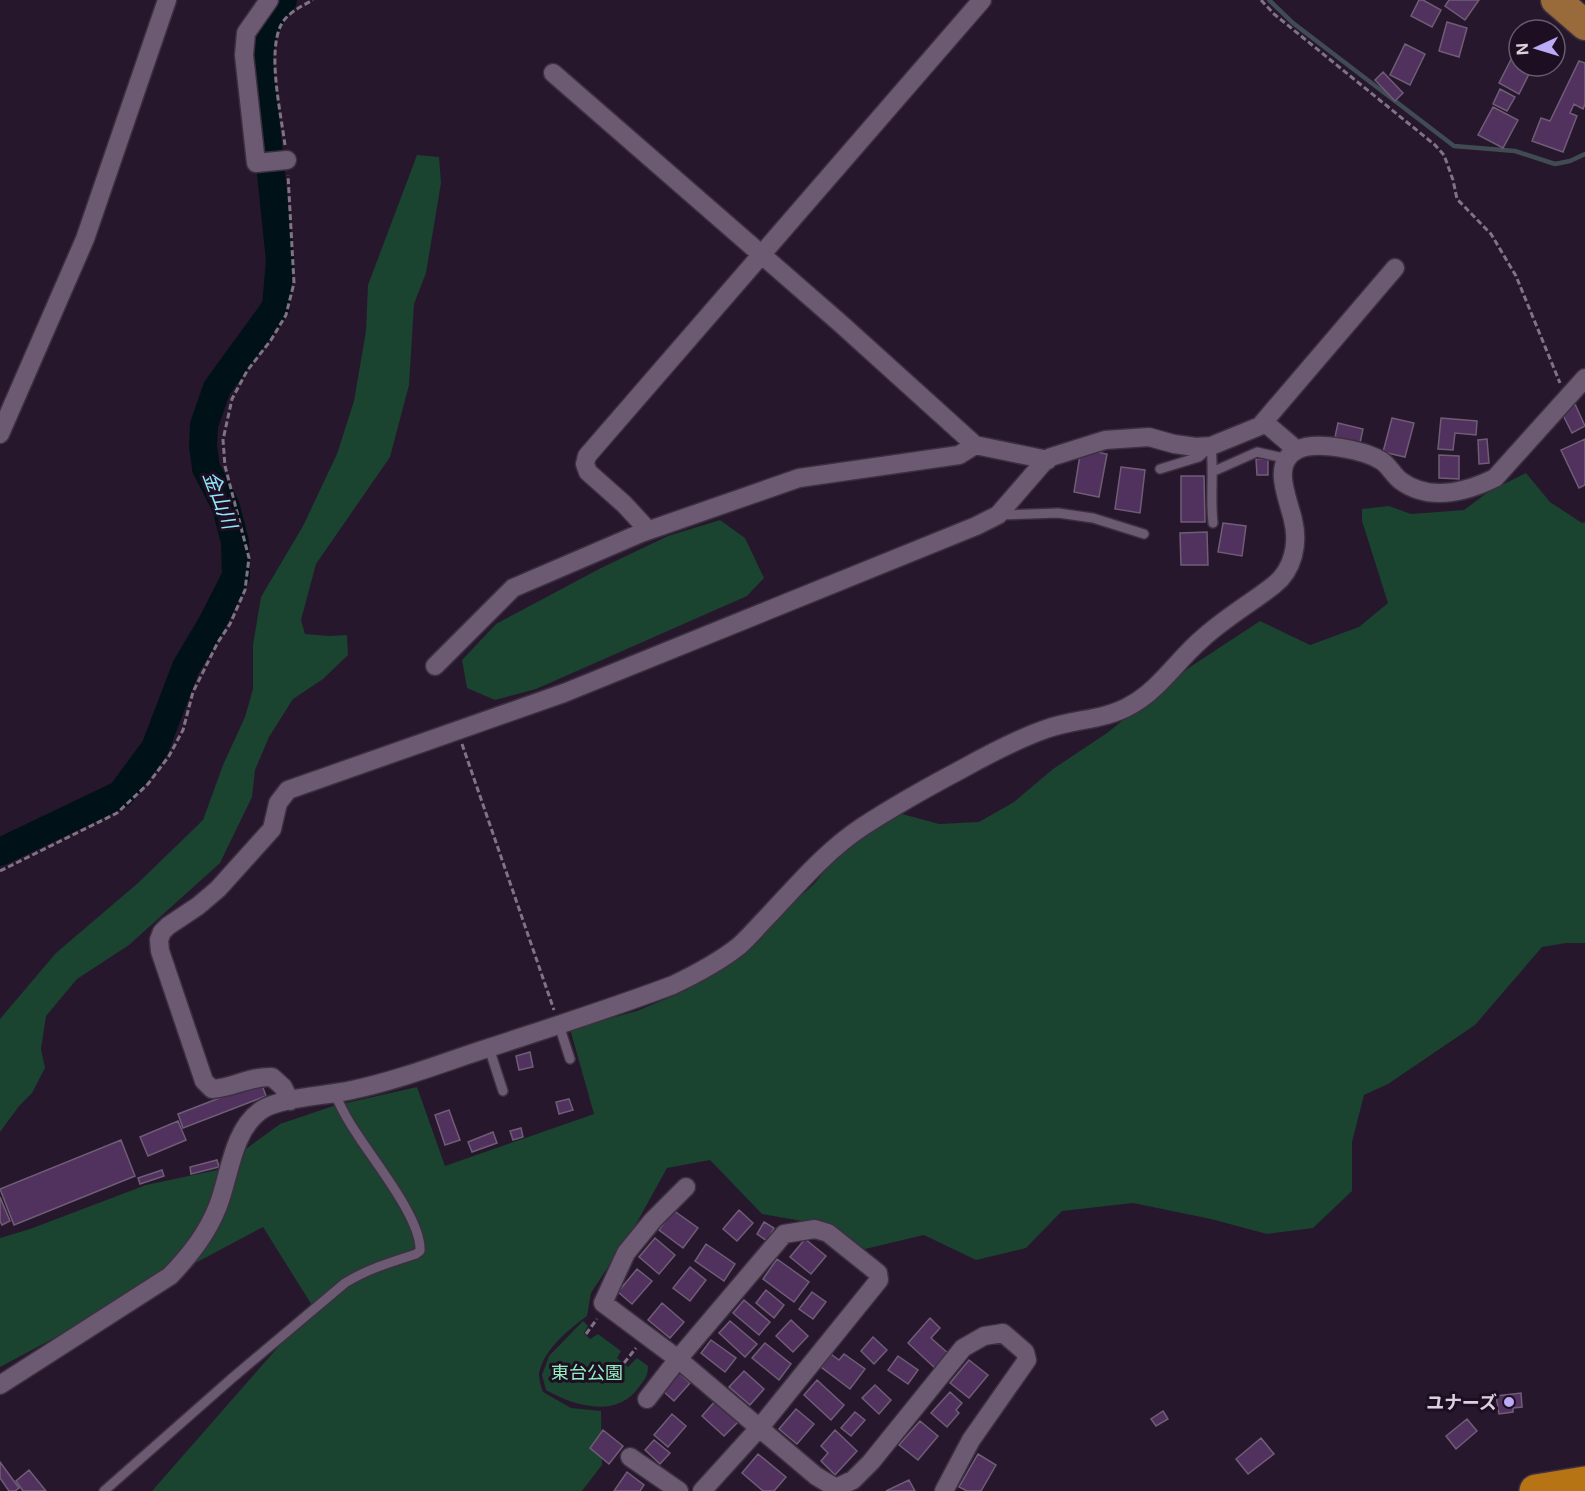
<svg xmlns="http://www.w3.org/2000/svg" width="1585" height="1491" font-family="Inter,'Noto Sans JP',sans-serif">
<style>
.green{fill:#1a4330}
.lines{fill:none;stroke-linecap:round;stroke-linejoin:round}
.stream{stroke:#414b53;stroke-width:4.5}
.river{stroke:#001217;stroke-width:28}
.building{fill:#51325e;stroke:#6f5d76;stroke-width:1.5}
.lane-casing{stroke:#3c3040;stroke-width:12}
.street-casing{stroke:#3c3040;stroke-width:21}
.primary-casing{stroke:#3c3040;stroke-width:33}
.highway-casing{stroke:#3c3040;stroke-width:36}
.path{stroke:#7f7384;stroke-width:3;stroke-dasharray:6 3;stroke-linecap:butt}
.lane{stroke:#6c5a73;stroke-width:9}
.street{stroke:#6c5a73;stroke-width:18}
.primary{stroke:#996a3a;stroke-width:30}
.highway{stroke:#b77414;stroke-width:33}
.poi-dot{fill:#bbaaf6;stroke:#1d0e22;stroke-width:2}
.labels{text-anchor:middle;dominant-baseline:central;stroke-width:6;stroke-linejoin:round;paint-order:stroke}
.park-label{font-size:18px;fill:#92f0c0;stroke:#1d0e22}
.poi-label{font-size:18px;font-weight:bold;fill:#dad0de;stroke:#1d0e22;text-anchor:end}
.water-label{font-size:20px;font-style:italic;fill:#90e9fc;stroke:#1d0e22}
</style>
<rect width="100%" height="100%" fill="#26172c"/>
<path class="green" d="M 417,155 L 439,157 L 441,183 L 426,273 L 414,304 L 409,385 L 390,457 L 316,564 L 301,620 L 305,634 L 329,636 L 347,635 L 348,655 L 323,679 L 293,699 L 269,737 L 255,770 L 252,797 L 220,863 L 129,945 L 77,979 L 46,1016 L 41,1049 L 45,1068 L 32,1093 L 19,1106 L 0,1132 L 0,1019 L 56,953 L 138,883 L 203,820 L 223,765 L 245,717 L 253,689 L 253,645 L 261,597 L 303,526 L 337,454 L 354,401 L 366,331 L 368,285 Z
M 1526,473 L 1550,502 L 1582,523 L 1585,522 L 1585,943 L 1566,943 L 1542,947 L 1475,1025 L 1388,1084 L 1364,1095 L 1352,1142 L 1352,1191 L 1313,1228 L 1267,1234 L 1211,1219 L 1133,1203 L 1062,1211 L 1026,1248 L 976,1260 L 924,1235 L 865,1249 L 830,1226 L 762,1214 L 710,1160 L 667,1168 L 635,1226 L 591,1293 L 587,1316 C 569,1329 543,1350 539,1374 C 539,1379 541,1387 543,1392 L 571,1408 L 601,1411 L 602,1465 L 582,1491 L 152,1491 L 313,1307 L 263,1227 L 0,1367 L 0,1238 L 30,1229 L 146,1185 L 217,1170 L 280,1124 L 333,1106 L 417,1087 L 445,1166 L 594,1114 L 570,1029 L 637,1011 L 687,990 L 738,952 L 814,884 L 840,852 L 884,809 L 939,824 L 979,822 L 1014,802 L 1053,769 L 1107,733 L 1190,667 L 1260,621 L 1310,645 L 1359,627 L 1388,603 L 1362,521 L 1362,509 L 1389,506 L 1411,514 L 1464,510 L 1488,492 Z
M 720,520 L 745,538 L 764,578 L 747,596 L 536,689 L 495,700 L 467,688 L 462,660 L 496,624 L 601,568 L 668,536 Z
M 583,1321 L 588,1326 L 584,1333 L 590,1339 L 598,1334 L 621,1351 L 617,1358 L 628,1367 L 637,1358 L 648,1366 C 648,1376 645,1379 639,1387 C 617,1419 574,1406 546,1390 L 542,1375 L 549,1356 Z"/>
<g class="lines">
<path class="stream" d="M 1269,0 L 1293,23 L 1454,146 L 1515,151 L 1555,164 L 1570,161 L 1585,154"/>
<path class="river" d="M 0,852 L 121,794 L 155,748 L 186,667 L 211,625 L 236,576 L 235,542 L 226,507 L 206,468 L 203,446 L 204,425 L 217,388 L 276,307 L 280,260 L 259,59 C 262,33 265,20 283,0"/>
</g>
<path class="building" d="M 1419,0 L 1423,0 L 1441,10 L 1432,27 L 1411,16 Z
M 1449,0 L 1479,0 L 1465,20 L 1445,6 Z
M 1447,22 L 1467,28 L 1459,57 L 1439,51 Z
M 1405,44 L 1425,54 L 1410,85 L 1390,75 Z
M 1519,44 L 1519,66 L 1533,66 L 1519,94 L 1499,83 Z
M 1579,61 L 1585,63 L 1585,104 L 1583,109 L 1574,104 L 1570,113 L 1577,116 L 1563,152 L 1532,141 L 1541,118 L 1550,121 Z
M 1383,72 L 1403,93 L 1395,101 L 1375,80 Z
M 1500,89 L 1515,97 L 1507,111 L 1493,104 Z
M 1493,107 L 1518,120 L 1503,148 L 1478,135 Z
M 1575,404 L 1585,426 L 1572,433 L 1561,411 Z
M 1392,418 L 1414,423 L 1405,457 L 1383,452 Z
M 1441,418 L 1477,421 L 1476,435 L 1455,433 L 1453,450 L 1438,449 Z
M 1338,423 L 1363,429 L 1360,443 L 1335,437 Z
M 1487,439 L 1489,463 L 1479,464 L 1478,440 Z
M 1585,439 L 1585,485 L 1579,488 L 1561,450 Z
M 1081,449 L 1107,454 L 1099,497 L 1074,492 Z
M 1439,455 L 1459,456 L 1459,479 L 1439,478 Z
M 1268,458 L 1268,475 L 1257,475 L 1256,459 Z
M 1121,467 L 1145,470 L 1140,513 L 1115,509 Z
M 1181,476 L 1204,476 L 1205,522 L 1181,522 Z
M 1223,523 L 1246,526 L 1242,556 L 1218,552 Z
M 1207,532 L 1208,565 L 1181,565 L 1180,533 Z
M 530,1052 L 533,1067 L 519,1070 L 516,1056 Z
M 261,1082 L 266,1096 L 183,1128 L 178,1114 Z
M 569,1099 L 573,1110 L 559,1114 L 556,1102 Z
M 449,1110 L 460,1140 L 445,1145 L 435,1115 Z
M 178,1121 L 186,1140 L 148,1156 L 140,1137 Z
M 521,1128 L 523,1137 L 513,1140 L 510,1131 Z
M 493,1132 L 497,1143 L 472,1152 L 468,1142 Z
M 121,1140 L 135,1176 L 14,1225 L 0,1189 Z
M 217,1160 L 219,1167 L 191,1174 L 190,1167 Z
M 162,1170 L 164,1176 L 140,1184 L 138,1178 Z
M 0,1197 L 10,1221 L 2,1225 L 0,1221 Z
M 673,1210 L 698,1228 L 683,1248 L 659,1230 Z
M 739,1210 L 753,1223 L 737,1241 L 723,1229 Z
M 764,1222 L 774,1228 L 767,1241 L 757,1234 Z
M 655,1238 L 675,1255 L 659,1274 L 639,1257 Z
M 805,1239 L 826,1256 L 811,1274 L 790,1257 Z
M 706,1244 L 735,1264 L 724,1281 L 695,1261 Z
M 777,1259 L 809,1282 L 794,1302 L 763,1279 Z
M 690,1267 L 706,1280 L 690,1301 L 673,1288 Z
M 637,1269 L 652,1281 L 632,1304 L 618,1292 Z
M 766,1290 L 784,1305 L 774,1318 L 756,1303 Z
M 812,1292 L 826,1302 L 813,1319 L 799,1309 Z
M 744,1300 L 770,1322 L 759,1335 L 733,1313 Z
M 662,1303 L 684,1322 L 670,1338 L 648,1320 Z
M 930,1318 L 940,1328 L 931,1338 L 949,1354 L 936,1369 L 908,1343 Z
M 791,1320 L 808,1336 L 793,1352 L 776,1336 Z
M 730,1321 L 757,1344 L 745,1357 L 719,1333 Z
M 873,1337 L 887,1350 L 874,1364 L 861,1351 Z
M 711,1340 L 736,1358 L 725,1372 L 701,1353 Z
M 765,1343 L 791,1364 L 779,1380 L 752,1358 Z
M 831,1354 L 839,1360 L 844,1354 L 865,1369 L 850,1389 L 821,1367 Z
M 898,1356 L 918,1370 L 908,1384 L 888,1370 Z
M 969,1360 L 988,1375 L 969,1398 L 950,1383 Z
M 744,1371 L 764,1389 L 750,1405 L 729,1387 Z
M 679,1373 L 690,1383 L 674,1401 L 663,1391 Z
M 817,1380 L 844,1405 L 831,1420 L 804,1395 Z
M 875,1385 L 891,1400 L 879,1414 L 862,1398 Z
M 950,1392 L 962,1403 L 956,1410 L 959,1413 L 947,1427 L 931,1413 Z
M 1521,1393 L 1522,1407 L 1513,1408 L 1513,1412 L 1499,1414 L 1496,1396 Z
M 716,1400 L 739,1421 L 724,1436 L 702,1416 Z
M 796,1409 L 814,1424 L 797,1444 L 779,1429 Z
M 1163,1411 L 1168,1419 L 1156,1426 L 1151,1419 Z
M 855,1412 L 865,1420 L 851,1436 L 841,1428 Z
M 672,1414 L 686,1426 L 668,1447 L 654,1435 Z
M 1467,1419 L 1477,1431 L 1456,1449 L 1446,1436 Z
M 920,1421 L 938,1436 L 918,1460 L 899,1445 Z
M 603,1430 L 623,1446 L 609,1464 L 590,1448 Z
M 835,1430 L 857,1451 L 835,1475 L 821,1461 L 828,1453 L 821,1446 Z
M 1261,1438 L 1274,1454 L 1248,1474 L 1236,1459 Z
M 654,1440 L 670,1453 L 660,1464 L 645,1450 Z
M 758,1454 L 786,1477 L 774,1491 L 763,1491 L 742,1473 Z
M 978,1454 L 996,1465 L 981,1491 L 967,1491 L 959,1487 Z
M 0,1462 L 19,1488 L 15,1491 L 9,1491 L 0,1478 Z
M 29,1470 L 46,1491 L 23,1491 L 16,1481 Z
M 627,1472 L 644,1485 L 640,1491 L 614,1491 Z
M 909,1480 L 915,1491 L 886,1491 Z"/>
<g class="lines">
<defs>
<path id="lane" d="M 1160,469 L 1199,457 L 1211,446 C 1214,472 1210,497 1213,523
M 1212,472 L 1257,452 L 1288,459
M 1000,515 L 1058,513 L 1093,518 L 1144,534
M 559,1025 L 570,1059
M 489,1048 L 503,1091
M 104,1491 L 231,1379 L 345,1283 C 368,1269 391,1262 416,1254 L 420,1251 C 422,1220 374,1161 357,1134 C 348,1121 341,1108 335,1094"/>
<path id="street" d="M 269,0 L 246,33 L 244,55 L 256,163 L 287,160
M 553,73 L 840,323 L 975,445 L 1048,460
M 1264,422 L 1297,450
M 0,434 L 85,239 L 167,0
M 648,530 L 624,504 L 588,472 L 585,464 L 587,456 L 982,0
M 435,666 L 513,588 L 641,533 L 799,478 L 959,455 L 975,445
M 290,1101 L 283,1087 L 272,1077 C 250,1076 233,1088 212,1089 L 204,1081 L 160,951 L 159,940 L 162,932 L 168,926 L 198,906 L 218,889 L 272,829 L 278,803 L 288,790 L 564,693 L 976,526 L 998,515 L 1043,463 L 1051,457 L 1105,440 L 1149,437 L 1174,444 L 1196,447 L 1211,446 L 1260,426 L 1395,268
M 686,1187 L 653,1220 L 626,1253 L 603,1303 L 678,1359 L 816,1476 L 836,1488 L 853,1480 L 871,1462 L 963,1348 L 984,1336 L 1003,1333 L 1025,1352 L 1027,1360 L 971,1440 L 944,1491
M 0,1385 L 170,1276 C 190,1255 207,1234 218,1206 C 230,1175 232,1132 260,1111 C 279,1097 328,1096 352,1090 C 395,1081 437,1065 479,1051 C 544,1030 609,1009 673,985 C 696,974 719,962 739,946 C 750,936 760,924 770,914 C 798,884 827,850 862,827 C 894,806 928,787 962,769 C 989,754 1017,739 1046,729 C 1073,719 1106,720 1131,705 C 1160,689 1178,659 1203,638 C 1225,618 1251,603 1274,585 C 1293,570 1299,544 1293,520 C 1289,500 1270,464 1297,450 C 1316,440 1364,450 1382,461 C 1389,466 1394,476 1401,481 C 1430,502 1466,492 1495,478 L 1585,378
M 647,1399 L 678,1359 L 784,1234 L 815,1229 L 828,1233 L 878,1273 L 879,1280 L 761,1426 L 702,1491
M 630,1457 L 679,1491"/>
<path id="primary" d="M 1556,0 L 1585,25"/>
<path id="highway" d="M 1536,1491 L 1585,1483"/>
</defs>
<use href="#lane" class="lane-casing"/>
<use href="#street" class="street-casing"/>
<use href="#primary" class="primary-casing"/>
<use href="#highway" class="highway-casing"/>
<path class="path" d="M 1261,0 L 1274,14 L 1435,145 L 1444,155 L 1453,180 L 1457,199 L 1491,234 L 1516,276 L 1560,383
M 285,145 C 281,114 267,53 281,25 C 287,13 302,6 313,0
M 462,744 L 554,1010
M 0,871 L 117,813 L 148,784 L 169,756 L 183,730 L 193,692 L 218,642 L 230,624 L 245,590 L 249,558 L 225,466 L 223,440 L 232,399 L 247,371 L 271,340 L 286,315 L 294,283 L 288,175
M 586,1334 L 597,1319
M 624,1363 L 636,1348"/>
<use href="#lane" class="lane"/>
<use href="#street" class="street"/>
<use href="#primary" class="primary"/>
<use href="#highway" class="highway"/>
</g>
<circle class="poi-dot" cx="1509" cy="1402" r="6"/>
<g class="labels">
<g class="park-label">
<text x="587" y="1372">東台公園</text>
</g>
<g class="poi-label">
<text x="1497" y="1402">ユナーズ</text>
</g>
<g class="water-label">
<text transform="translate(220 500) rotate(69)">金山川</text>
</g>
</g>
<g transform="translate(1537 48) rotate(266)"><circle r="28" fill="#1d0e22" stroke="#695c6d" stroke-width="1.5"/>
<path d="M0-4.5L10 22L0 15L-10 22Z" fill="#bbaaf6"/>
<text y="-9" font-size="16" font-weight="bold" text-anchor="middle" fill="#dad0de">N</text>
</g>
</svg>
